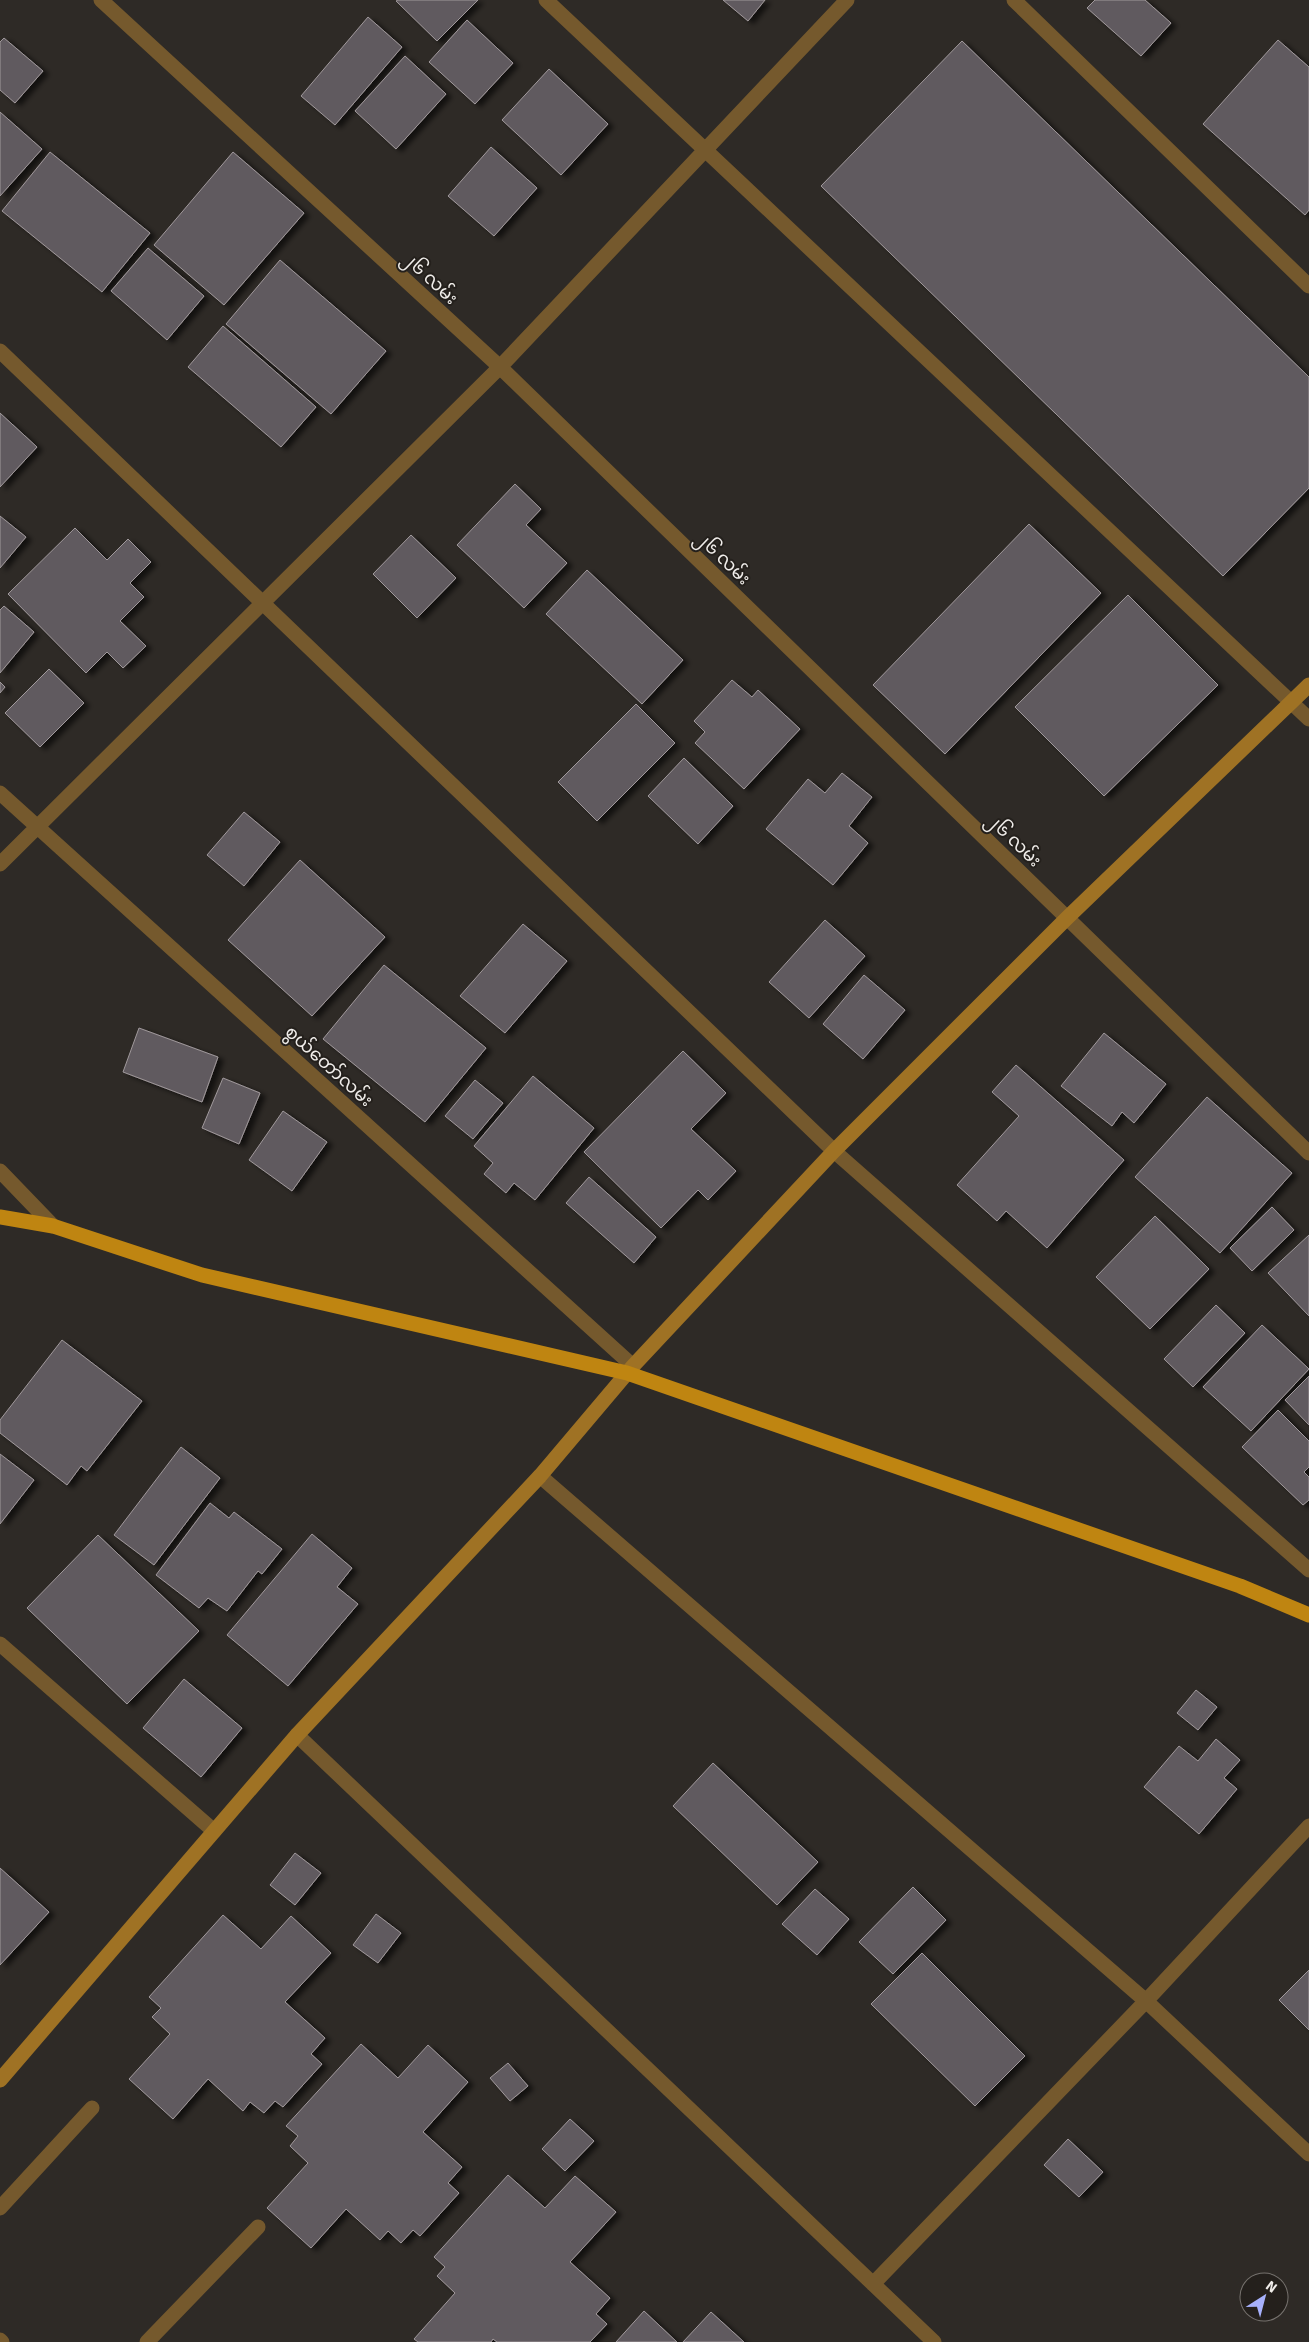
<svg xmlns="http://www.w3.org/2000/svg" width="1309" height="2342" font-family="Signika,'Noto Sans Myanmar',sans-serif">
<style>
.building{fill:#615a5e;stroke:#a0999c;filter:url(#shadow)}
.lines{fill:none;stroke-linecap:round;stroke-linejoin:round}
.lane{stroke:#75592d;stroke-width:15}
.street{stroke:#75592d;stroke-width:15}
.secondary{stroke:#9f7224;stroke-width:15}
.primary{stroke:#bf8511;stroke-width:15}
.labels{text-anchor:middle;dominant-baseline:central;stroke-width:4;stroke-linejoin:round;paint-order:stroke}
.street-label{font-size:18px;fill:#f0edea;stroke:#24201c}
</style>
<defs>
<filter id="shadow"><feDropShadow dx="5.5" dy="3" stdDeviation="2.5" flood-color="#0009"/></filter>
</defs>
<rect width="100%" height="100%" fill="#2e2a26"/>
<path class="building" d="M 398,0 L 478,0 L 437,41 L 396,1 Z
M 723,0 L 765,0 L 748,21 Z
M 1095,0 L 1145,0 L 1171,23 L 1141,56 L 1087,8 Z
M 368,17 L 402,47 L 335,125 L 301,96 Z
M 467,20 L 513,63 L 475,104 L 429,62 Z
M 4,38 L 43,71 L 15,103 L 0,90 L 0,42 Z
M 1278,40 L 1309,67 L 1309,210 L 1305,215 L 1203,124 Z
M 962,41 L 1309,377 L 1309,488 L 1223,576 L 821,186 Z
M 405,56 L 446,94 L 396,149 L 355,111 Z
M 549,69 L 608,124 L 561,175 L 502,120 Z
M 0,112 L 42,149 L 0,196 Z
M 491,147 L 537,188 L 494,236 L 448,196 Z
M 50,152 L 150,233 L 102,292 L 2,211 Z
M 233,152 L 304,213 L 224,305 L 154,245 Z
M 148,248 L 204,296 L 167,340 L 111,291 Z
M 280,260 L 386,351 L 331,414 L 226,324 Z
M 223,326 L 316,407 L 281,447 L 188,367 Z
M 0,413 L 37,447 L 0,487 Z
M 515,484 L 541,509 L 526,525 L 567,563 L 524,608 L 457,545 Z
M 0,516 L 26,537 L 0,568 Z
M 1029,524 L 1101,593 L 945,754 L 873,685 Z
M 75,528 L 107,560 L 128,539 L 151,562 L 130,583 L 144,597 L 120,621 L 146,646 L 123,668 L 107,652 L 86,673 L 8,594 Z
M 411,535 L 456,578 L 417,618 L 373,574 Z
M 587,570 L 683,660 L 642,704 L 546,614 Z
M 1128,595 L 1218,685 L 1104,796 L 1015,707 Z
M 4,606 L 34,632 L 0,673 L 0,610 Z
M 49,669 L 84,703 L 40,747 L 5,713 Z
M 732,680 L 752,697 L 758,690 L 800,729 L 744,789 L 695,743 L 705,732 L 694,721 Z
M 0,682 L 5,687 L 0,693 Z
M 636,704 L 675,743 L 597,821 L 558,782 Z
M 684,758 L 733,806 L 698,844 L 648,796 Z
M 842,773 L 872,797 L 849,826 L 868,843 L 833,885 L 766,829 L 808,779 L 825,793 Z
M 244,812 L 280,842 L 244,886 L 207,855 Z
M 300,860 L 385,937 L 312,1016 L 228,940 Z
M 825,920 L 865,956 L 809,1018 L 769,982 Z
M 523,924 L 567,961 L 505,1033 L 460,996 Z
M 384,965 L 486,1048 L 425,1122 L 323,1039 Z
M 864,975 L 905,1010 L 863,1059 L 823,1024 Z
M 139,1028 L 218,1057 L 202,1102 L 123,1072 Z
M 1104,1033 L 1166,1084 L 1134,1123 L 1122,1112 L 1112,1126 L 1061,1086 Z
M 683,1051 L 726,1093 L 691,1129 L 736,1171 L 708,1200 L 698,1190 L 661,1228 L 584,1152 Z
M 1016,1065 L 1124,1160 L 1047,1248 L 1006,1211 L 997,1221 L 957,1185 L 1019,1116 L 992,1092 Z
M 533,1076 L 594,1128 L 535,1200 L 514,1183 L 506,1193 L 484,1174 L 493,1163 L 474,1146 Z
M 223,1078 L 260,1093 L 239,1144 L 202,1128 Z
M 475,1080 L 503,1103 L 473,1139 L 445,1116 Z
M 1207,1097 L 1292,1173 L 1220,1253 L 1135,1177 Z
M 283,1111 L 327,1142 L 292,1191 L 249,1160 Z
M 589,1177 L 656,1237 L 634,1263 L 566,1203 Z
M 1272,1207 L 1294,1230 L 1252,1271 L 1230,1248 Z
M 1155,1216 L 1209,1269 L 1150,1329 L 1096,1277 Z
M 1309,1235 L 1309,1316 L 1268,1273 Z
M 1216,1305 L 1245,1333 L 1193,1387 L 1164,1359 Z
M 1262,1325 L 1309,1369 L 1251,1431 L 1203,1387 Z
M 62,1340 L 142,1401 L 87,1471 L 81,1466 L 67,1485 L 0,1433 L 0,1420 Z
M 1309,1376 L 1309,1425 L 1285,1400 Z
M 1278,1410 L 1309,1441 L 1309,1467 L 1304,1472 L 1309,1477 L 1309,1500 L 1303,1505 L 1242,1447 Z
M 181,1447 L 220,1478 L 154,1565 L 114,1535 Z
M 0,1454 L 34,1480 L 0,1524 Z
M 210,1503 L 229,1518 L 234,1512 L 282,1549 L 262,1574 L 258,1571 L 227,1611 L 208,1598 L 199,1608 L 156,1575 Z
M 312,1534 L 352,1568 L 337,1587 L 358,1604 L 288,1686 L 227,1635 Z
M 98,1535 L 199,1631 L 127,1704 L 27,1608 Z
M 184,1679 L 242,1728 L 201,1777 L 143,1728 Z
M 1196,1690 L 1217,1707 L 1198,1730 L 1177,1713 Z
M 1216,1739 L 1240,1760 L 1224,1778 L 1237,1789 L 1199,1834 L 1144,1787 L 1179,1746 L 1198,1761 Z
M 713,1763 L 818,1862 L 777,1905 L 673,1806 Z
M 295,1853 L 321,1873 L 295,1905 L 270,1885 Z
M 0,1868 L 49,1912 L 0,1965 Z
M 913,1887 L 946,1920 L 893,1974 L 859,1942 Z
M 815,1889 L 849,1919 L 817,1955 L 782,1924 Z
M 376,1914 L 401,1933 L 378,1963 L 353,1945 Z
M 223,1915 L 261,1949 L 291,1916 L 331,1953 L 285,2002 L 325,2038 L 311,2054 L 322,2064 L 283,2107 L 275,2101 L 264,2113 L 250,2102 L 243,2111 L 208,2079 L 173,2119 L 129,2079 L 170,2034 L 152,2017 L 161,2008 L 149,1997 Z
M 922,1953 L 1025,2056 L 975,2106 L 871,2004 Z
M 1309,1970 L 1309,2030 L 1279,2000 Z
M 361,2044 L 398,2078 L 428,2045 L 468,2082 L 423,2132 L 462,2167 L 448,2183 L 459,2193 L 420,2236 L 413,2230 L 401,2243 L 388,2231 L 380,2240 L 346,2209 L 311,2248 L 267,2208 L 308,2163 L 290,2146 L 298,2136 L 286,2126 Z
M 508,2063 L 528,2086 L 510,2101 L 490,2078 Z
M 570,2119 L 594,2141 L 565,2171 L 542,2149 Z
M 1068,2139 L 1103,2172 L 1079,2197 L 1044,2165 Z
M 508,2175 L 545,2208 L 575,2176 L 616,2212 L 570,2262 L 610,2298 L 596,2314 L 607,2324 L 590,2342 L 497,2342 L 493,2339 L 491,2342 L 418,2342 L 414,2339 L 455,2293 L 437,2276 L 445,2267 L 434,2257 Z
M 644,2311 L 677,2342 L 616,2342 Z
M 711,2312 L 744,2342 L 683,2342 Z"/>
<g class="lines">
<path class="lane" d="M 0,2208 L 92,2108
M 147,2342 L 258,2227"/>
<path class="street" d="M 101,0 L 500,367 L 1309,1153
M 546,0 L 1309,719
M 1014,0 L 1309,286
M 0,351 L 834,1151 L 1309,1570
M 0,793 L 633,1366
M 0,864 L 500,367 L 847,0
M 0,1171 L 53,1226
M 540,1476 L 1146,2001 L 1309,2154
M 0,1644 L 214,1831
M 297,1735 L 934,2342
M 873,2284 L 1146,2001 L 1309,1826
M 0,2340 L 2,2342"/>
<path class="secondary" d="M 0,2080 L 297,1735 L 540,1476 L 633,1366 L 834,1151 L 1067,918 L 1309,685"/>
<path class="primary" d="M 0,1217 L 53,1226 L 202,1275 L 627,1373 L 1240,1586 L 1309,1615"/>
</g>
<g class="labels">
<g class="street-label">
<text transform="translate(430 278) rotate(43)">၂၆ လမ်း</text>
<text transform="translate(723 558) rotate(44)">၂၆ လမ်း</text>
<text transform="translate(1014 840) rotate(44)">၂၆ လမ်း</text>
<text transform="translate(329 1066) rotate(42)">စွယ်တော်လမ်း</text>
</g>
</g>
<g transform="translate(1264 2297) rotate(36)"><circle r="24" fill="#24201c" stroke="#76726e"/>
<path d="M0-4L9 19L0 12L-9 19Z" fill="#a7b1fc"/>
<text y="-8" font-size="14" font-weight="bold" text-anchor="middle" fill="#f0edea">N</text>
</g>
</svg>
